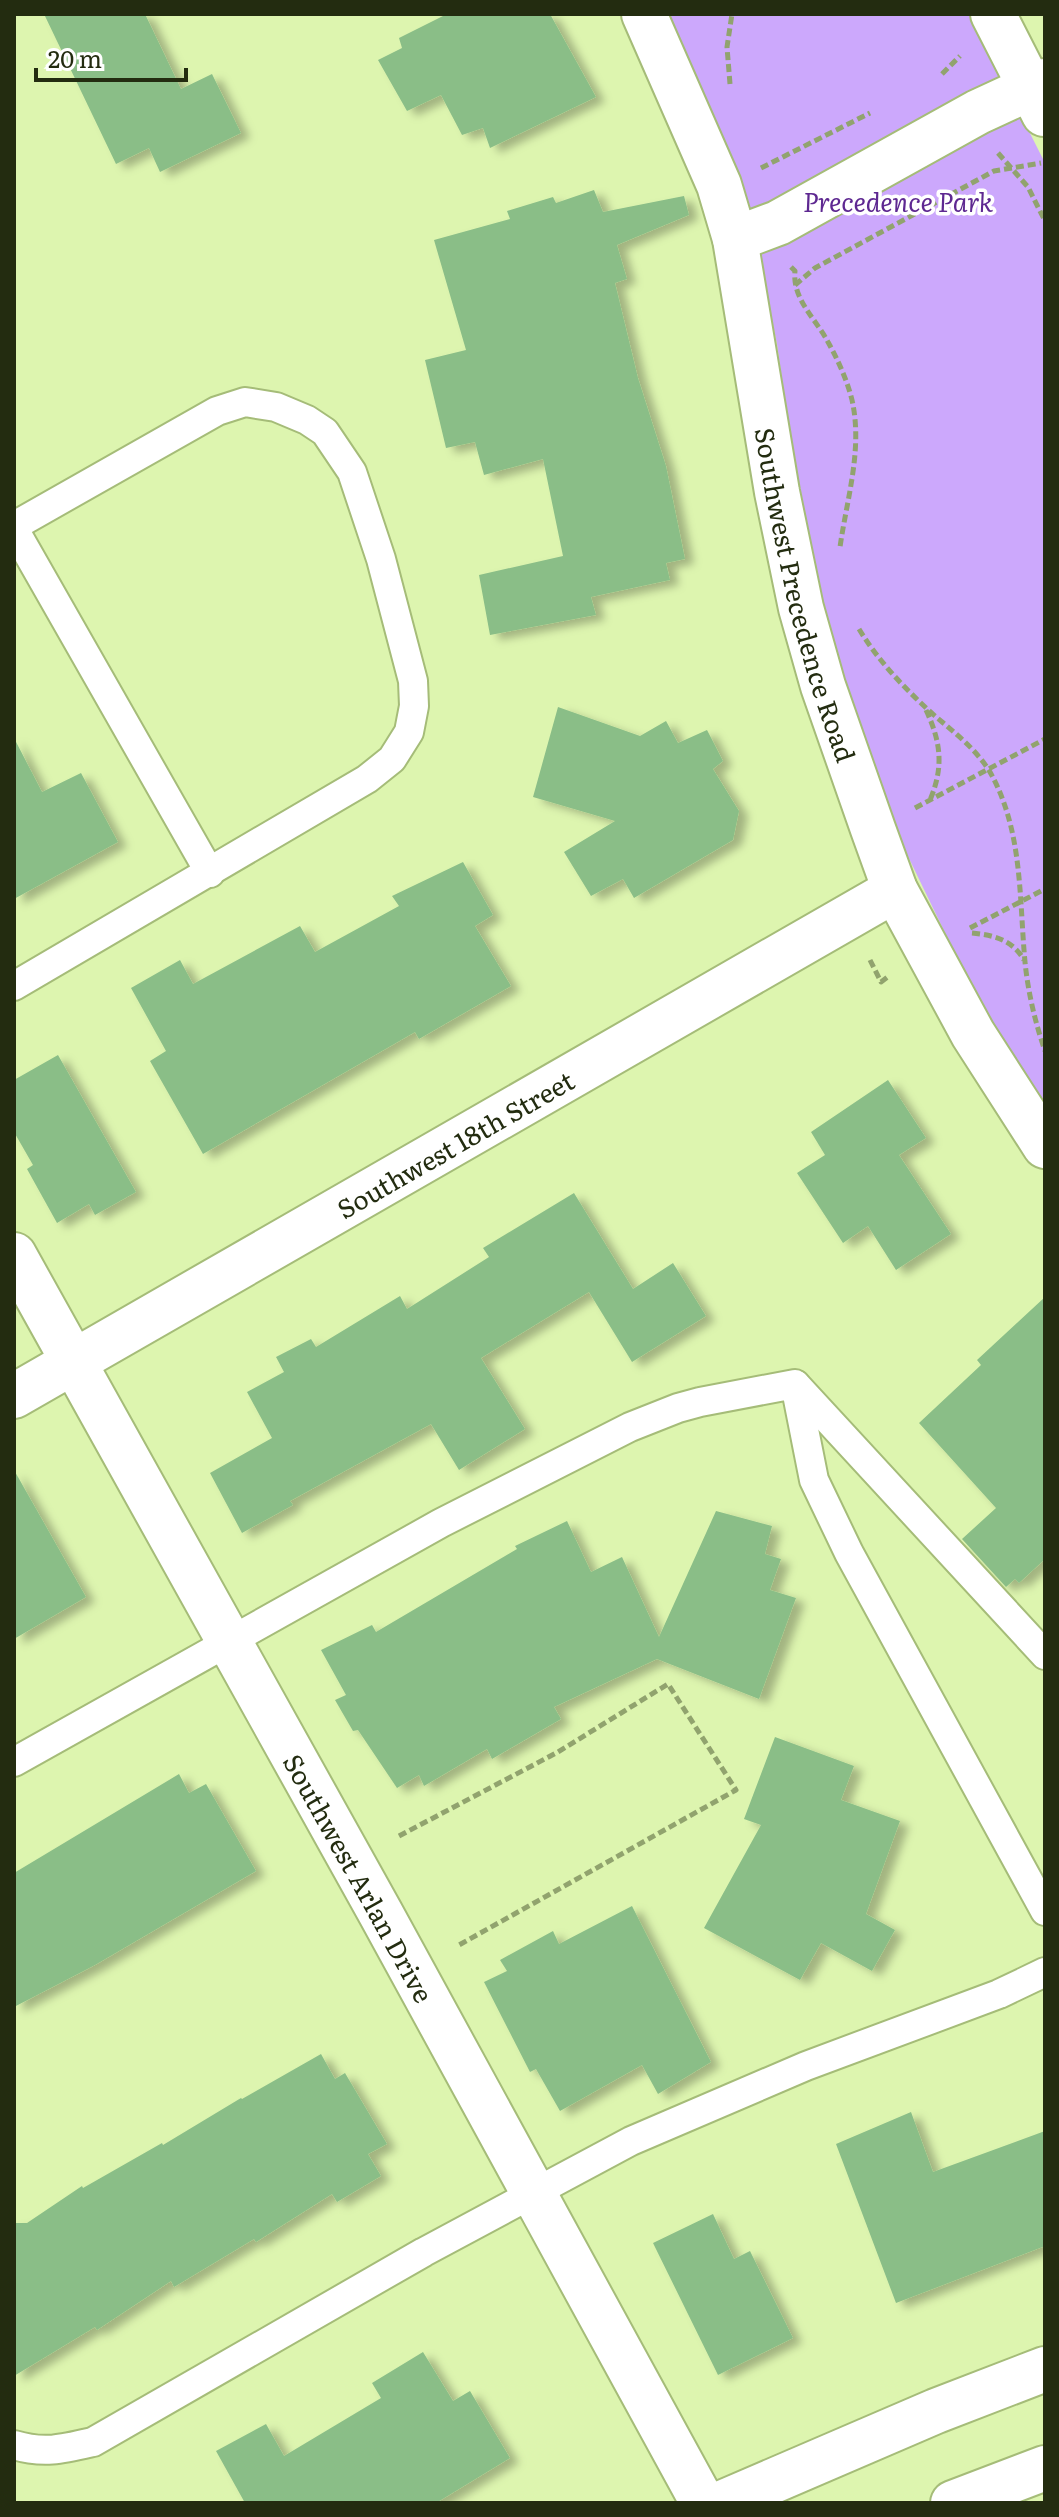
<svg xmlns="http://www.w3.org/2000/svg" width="1059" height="2517" font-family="Literata,serif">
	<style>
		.green { fill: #cca8fc }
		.building { fill: #8abe87; filter: url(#shadow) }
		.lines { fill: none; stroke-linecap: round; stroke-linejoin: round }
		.service-casing { stroke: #a5bc78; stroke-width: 32 }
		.minor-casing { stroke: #a5bc78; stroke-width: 48 }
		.tertiary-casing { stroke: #a5bc78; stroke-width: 48 }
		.path { stroke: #91a36e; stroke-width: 5; stroke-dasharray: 8 4; stroke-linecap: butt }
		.service { stroke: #fff; stroke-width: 28 }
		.minor { stroke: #fff; stroke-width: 44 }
		.tertiary { stroke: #fff; stroke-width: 44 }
		.labels { text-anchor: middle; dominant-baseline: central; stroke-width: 7; stroke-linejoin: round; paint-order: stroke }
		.park-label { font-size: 26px; font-style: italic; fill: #5e2891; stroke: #fff }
		.street-label { font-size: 26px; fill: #232c10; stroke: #fff }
	</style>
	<defs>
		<filter id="shadow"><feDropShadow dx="9" dy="5" stdDeviation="4" flood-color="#0004"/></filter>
	</defs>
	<rect width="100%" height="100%" fill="#ddf5af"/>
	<polygon class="green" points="669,14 970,14 1045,163 1045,1109 985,1012 962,968 902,844 864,741 826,618 791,442 777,344 749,208"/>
	<g class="building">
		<polygon points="44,14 145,14 181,89 212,74 241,133 160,172 149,148 116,164"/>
		<polygon points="447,14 550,14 596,97 490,148 483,128 462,135 441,95 407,111 378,60 402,48 399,38"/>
		<polygon points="594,190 603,212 684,196 689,215 617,245 627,279 615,283 638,378 666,466 685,559 666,563 670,580 591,597 596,615 490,635 479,575 563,556 543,459 484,475 475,442 446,448 425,360 466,350 434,240 510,219 507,211 553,197 556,203"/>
		<polygon points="558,707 640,736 666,721 678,743 707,730 723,761 713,769 739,811 733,840 634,898 623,879 591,896 564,852 615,821 533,797"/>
		<polygon points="14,738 42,792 81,773 118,842 14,899"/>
		<polygon points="463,862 493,915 475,926 511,986 419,1039 415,1032 203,1154 150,1061 166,1051 131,988 180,960 193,984 300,926 315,952 399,906 392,896"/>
		<polygon points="58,1055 136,1192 95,1215 89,1204 57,1223 27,1169 33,1165 14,1132 14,1080"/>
		<polygon points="888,1080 926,1138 899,1155 951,1234 896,1270 868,1226 843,1243 797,1173 825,1155 811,1132"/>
		<polygon points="574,1193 633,1289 673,1263 706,1316 632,1362 589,1292 481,1358 525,1429 459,1470 431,1424 290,1501 293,1505 242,1533 210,1473 272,1438 247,1392 284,1372 276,1357 311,1339 316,1347 400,1296 407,1309 489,1257 483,1248"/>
		<polygon points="1045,1297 1045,1559 1019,1583 1015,1579 1006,1587 962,1539 996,1508 919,1423 981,1365 977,1360"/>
		<polygon points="14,1470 86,1597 14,1639"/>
		<polygon points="716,1511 772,1526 765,1554 781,1559 770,1590 796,1598 759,1699 657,1659 554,1707 561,1719 492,1759 487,1749 424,1786 419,1775 397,1788 358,1730 353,1731 335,1700 346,1695 321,1650 372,1625 376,1632 517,1549 515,1546 567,1521 591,1572 622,1557 659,1637"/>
		<polygon points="775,1737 854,1766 841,1800 900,1821 866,1914 895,1930 872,1971 821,1943 800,1980 704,1928 761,1825 744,1819"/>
		<polygon points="179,1774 189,1793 206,1784 256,1871 95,1965 14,2007 14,1873"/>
		<polygon points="632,1906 711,2062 658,2094 642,2065 560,2111 536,2069 530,2072 484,1982 507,1971 500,1960 553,1931 559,1944"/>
		<polygon points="321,2054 335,2079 345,2073 387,2144 368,2154 381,2176 337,2202 332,2194 256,2242 254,2239 174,2287 171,2281 97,2330 95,2327 14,2376 14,2223 27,2223 82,2186 83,2188 162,2143 163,2145 241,2098 242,2099"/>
		<polygon points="911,2112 933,2172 1045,2131 1045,2246 896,2303 836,2144"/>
		<polygon points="713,2214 734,2259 750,2251 793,2338 718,2375 653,2243"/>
		<polygon points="423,2352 453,2401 470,2391 510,2458 436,2503 245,2503 216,2451 266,2424 284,2456 381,2398 372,2383"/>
	</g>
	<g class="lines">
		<g class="service-casing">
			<g id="service">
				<polyline points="14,526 217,411 245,402 276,407 307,420 325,432 352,472 381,559 413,681 414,706 409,732 392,759 367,779 14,986"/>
				<polyline points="14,529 210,873"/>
				<polyline points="796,1385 1045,1655"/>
				<polyline points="14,1762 441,1523 630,1427 678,1408 700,1402 795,1384 814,1480 849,1553 1045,1911"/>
				<path d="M14 2445C44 2454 63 2449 93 2442L424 2252 631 2141 806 2066 999 1994 1045 1972"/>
			</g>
		</g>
		<g class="minor-casing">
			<g id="minor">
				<path id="s1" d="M644 14 719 185 735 239 777 492 801 608 823 686 873 829 895 890 973 1034 1045 1146"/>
				<polyline points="993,14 1044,114"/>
				<polyline points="735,239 778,223 978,112 1045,81"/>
				<path id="s2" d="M14 1255 381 1914 703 2503"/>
				<path id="s3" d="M14 1396 895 890"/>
			</g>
		</g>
		<g class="tertiary-casing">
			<g id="tertiary">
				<polyline points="722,2503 936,2411 1045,2369"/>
				<polyline points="953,2503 1045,2468"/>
			</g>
		</g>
		<g class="path">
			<polyline points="942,74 960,56"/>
			<polyline points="730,84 727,47 732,14"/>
			<polyline points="998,153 1028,187 1045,221"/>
			<polyline points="761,168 870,113"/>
			<path d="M791 267 795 271C792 299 816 319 828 342 838 360 847 380 852 400 863 449 847 498 840 547"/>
			<polyline points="795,285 815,268 994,171 1041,163"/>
			<path d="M859 629C879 662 906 690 935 716 955 733 976 749 990 772 1023 831 1019 897 1025 962 1028 992 1035 1022 1045 1051"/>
			<path d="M926 710C941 742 944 767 930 800"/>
			<polyline points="915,808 1045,739"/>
			<polyline points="970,928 1045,889"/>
			<path d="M972 933C993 935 1013 940 1024 960"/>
			<polyline points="870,960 881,982 889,976"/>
			<polyline points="399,1836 558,1752 668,1684 736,1790 459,1945"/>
		</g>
		<use href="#service" class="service"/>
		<use href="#minor" class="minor"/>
		<use href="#tertiary" class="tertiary"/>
	</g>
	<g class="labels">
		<g class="park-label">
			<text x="898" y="200">Precedence Park</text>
		</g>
		<g class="street-label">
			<text stroke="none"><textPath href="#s1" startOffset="606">Southwest Precedence Road</textPath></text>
			<text stroke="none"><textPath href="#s3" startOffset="508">Southwest 18th Street</textPath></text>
			<text stroke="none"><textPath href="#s2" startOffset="712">Southwest Arlan Drive</textPath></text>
		</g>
	</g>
	<rect width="1059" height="2517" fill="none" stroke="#232c10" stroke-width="32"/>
	<path d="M36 68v12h150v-12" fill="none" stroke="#232c10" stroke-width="4"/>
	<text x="48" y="68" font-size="24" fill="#232c10" stroke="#ffffff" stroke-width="6" paint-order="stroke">20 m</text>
</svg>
